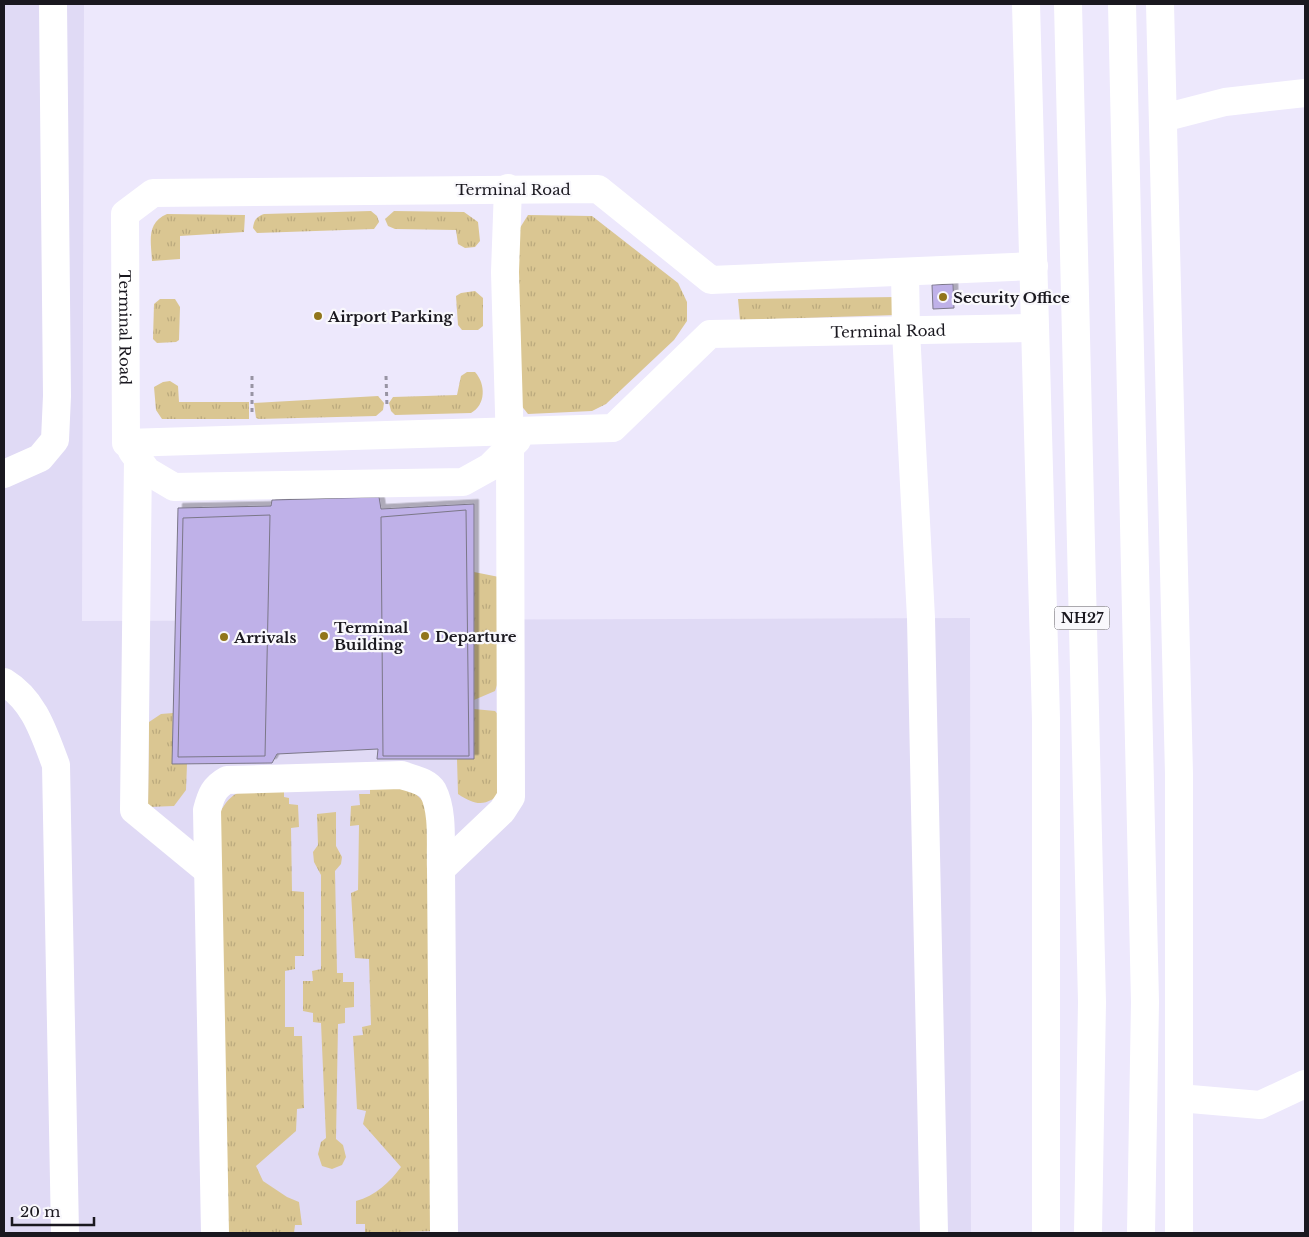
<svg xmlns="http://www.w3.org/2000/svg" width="1309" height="1237" font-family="'Libre Baskerville',serif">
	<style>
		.built { fill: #e0daf5 }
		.grass { fill: url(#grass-tufts) }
		.building { fill: #bfb1e8; stroke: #7b7788; filter: url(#shadow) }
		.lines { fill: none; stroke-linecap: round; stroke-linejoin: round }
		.path { stroke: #9894a3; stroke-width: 3; stroke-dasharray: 4 4; stroke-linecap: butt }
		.minor { stroke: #fff; stroke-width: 28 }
		.highway { stroke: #fff; stroke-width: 28 }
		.poi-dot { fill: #91751b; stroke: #f9f8fc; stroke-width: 2 }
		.labels { text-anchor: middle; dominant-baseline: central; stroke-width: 4.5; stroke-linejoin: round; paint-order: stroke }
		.shield { fill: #f9f8fc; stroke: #5d5b61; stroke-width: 1 }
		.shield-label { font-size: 14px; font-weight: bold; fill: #1a181f }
		.street-label { font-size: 15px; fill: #1a181f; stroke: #f9f8fc }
		.poi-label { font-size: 15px; font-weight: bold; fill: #1a181f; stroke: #f9f8fc; text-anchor: start }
	</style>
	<defs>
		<pattern id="grass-tufts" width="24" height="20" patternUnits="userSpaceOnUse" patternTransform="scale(1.25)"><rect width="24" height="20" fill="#dac692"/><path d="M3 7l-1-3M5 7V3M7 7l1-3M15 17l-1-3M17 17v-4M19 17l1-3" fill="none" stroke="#baa97d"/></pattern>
		<filter id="shadow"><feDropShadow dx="4.5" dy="-4.5" stdDeviation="0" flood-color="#0004"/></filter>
	</defs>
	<rect width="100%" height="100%" fill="#ede8fc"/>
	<polygon class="built" points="4,4 84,4 82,621 970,618 971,1233 4,1233"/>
	<g class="grass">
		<path d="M371 211 377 216 379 222 374 229 257 233 253 228C254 220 256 217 264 214Z"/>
		<polygon points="394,211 464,212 478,222 480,241 475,247 465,248 458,244 456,230 395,229 388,226 385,219"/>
		<path d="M167 214 245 215 244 232 180 236V259L152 261C151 241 146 223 167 214Z"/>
		<polygon points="528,215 592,216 678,283 687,302 687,321 674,340 606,404 592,411 528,414 520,404 518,231"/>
		<polygon points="475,291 483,298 483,326 478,330 462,330 458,325 456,296 461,293"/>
		<polygon points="897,297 897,315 740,320 738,299"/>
		<polygon points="160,299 175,299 180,307 179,340 176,342 157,343 153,339 154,304"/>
		<path d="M467 372H475C486 384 486 405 471 413L395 415 391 411 389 403 393 397 457 395 461 376Z"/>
		<polygon points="170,381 178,386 179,402 249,402 249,419 162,419 156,410 154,387 163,382"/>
		<polygon points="378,396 384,403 383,410 376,416 259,419 256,418 254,403"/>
		<polygon points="474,572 499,577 505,661 495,691 474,700"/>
		<path d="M474 709 495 711 504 721 505 790C487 805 479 808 458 794L457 759H474Z"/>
		<polygon points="173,713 172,764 187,764 186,790 174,806 148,807 149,722 161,714"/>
		<path d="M370 787C397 788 412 783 428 808L436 1231 365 1233V1224H356V1201C375 1196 390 1182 401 1167L363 1124 366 1111 357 1109 353 1036 363 1035 362 1027 371 1025 369 959 355 958 351 893 358 890 359 825 350 826 351 806 360 805 359 794H370Z"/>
		<path d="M284 790V797L289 798V804L298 805 299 827 291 828 292 891 304 892V956H295V969L285 971V1027H294V1036H302L304 1108 297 1109 296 1131 256 1166 263 1181 287 1197 299 1202 302 1225H295L294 1233H227L218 816C235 782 251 790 284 790Z"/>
		<polygon points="336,812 336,846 342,857 341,864 335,871 337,973 343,973 343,982 354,982 354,1007 345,1008 345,1023 338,1024 336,1139 343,1145 346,1157 342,1165 332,1169 322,1166 318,1154 321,1142 326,1138 321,1023 313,1022 313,1013 303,1011 303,981 313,981 312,971 321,969 321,875 314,862 313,852 318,845 317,814"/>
	</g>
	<g class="building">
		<polygon points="953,284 954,308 933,309 932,285"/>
		<polygon points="379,497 381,509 474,504 474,759 377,759 378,749 277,754 272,763 172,764 178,508 271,506 272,500"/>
		<polygon points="466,510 469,756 383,756 381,517"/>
		<polygon points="270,515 265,756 178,757 183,518"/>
	</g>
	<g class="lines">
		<g class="path">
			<polyline points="386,376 387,407"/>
			<polyline points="252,412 252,375"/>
		</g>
		<g class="minor">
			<polyline points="1026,4 1046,719 1046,1233"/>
			<polyline points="1160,4 1179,774 1179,1233"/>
			<polyline points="1163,118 1225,102 1305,93"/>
			<path id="s1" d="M1034 266 711 280 598 189 153 193 125 214 126 443 613 428 710 334 1035 328"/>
			<polyline points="905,272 906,331 921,618 934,1233"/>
			<polyline points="132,451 147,471 174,487 463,482 490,467 517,440"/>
			<polyline points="138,458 134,810 208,871"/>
			<polyline points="4,474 40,458 55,440 57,396 53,4"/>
			<path d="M4 682C35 701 44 734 56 765L65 1233"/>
			<polyline points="441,869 502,811 511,797 510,447 505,272 508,188"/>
			<polyline points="1179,1098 1260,1105 1305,1084"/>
			<path d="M215 1233 207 810C211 795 214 787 227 780L402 775C412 779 427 781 433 791 444 812 440 846 441 869L444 1233"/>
		</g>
		<g class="highway">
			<polyline points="1068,4 1092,1002 1088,1233"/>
			<polyline points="1122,4 1145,1002 1141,1233"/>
		</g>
	</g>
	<g class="poi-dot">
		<circle cx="943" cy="297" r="5"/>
		<circle cx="318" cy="316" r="5"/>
		<circle cx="324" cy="636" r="5"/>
		<circle cx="425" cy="636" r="5"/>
		<circle cx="224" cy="637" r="5"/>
	</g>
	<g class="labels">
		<rect class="shield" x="1054.5" y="606.5" width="55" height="23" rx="4"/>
		<g class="shield-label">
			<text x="1082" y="618">NH27</text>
		</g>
		<g class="street-label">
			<text x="513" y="189">Terminal Road</text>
			<text stroke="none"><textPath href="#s1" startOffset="1062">Terminal Road</textPath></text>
			<text stroke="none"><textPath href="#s1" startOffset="1978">Terminal Road</textPath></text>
		</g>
		<g class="poi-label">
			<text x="953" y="297">Security Office</text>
			<text x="328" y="316">Airport Parking</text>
			<text x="334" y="627">Terminal<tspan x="334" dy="17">Building</tspan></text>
			<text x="435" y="636">Departure</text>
			<text x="234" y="637">Arrivals</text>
		</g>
	</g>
	<rect width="1309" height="1237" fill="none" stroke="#1a181f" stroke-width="10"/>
	<path d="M12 1217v8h82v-8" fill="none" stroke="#1a181f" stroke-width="2.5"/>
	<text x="20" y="1217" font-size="15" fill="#1a181f" stroke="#f9f8fc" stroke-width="4" paint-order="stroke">20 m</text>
</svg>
